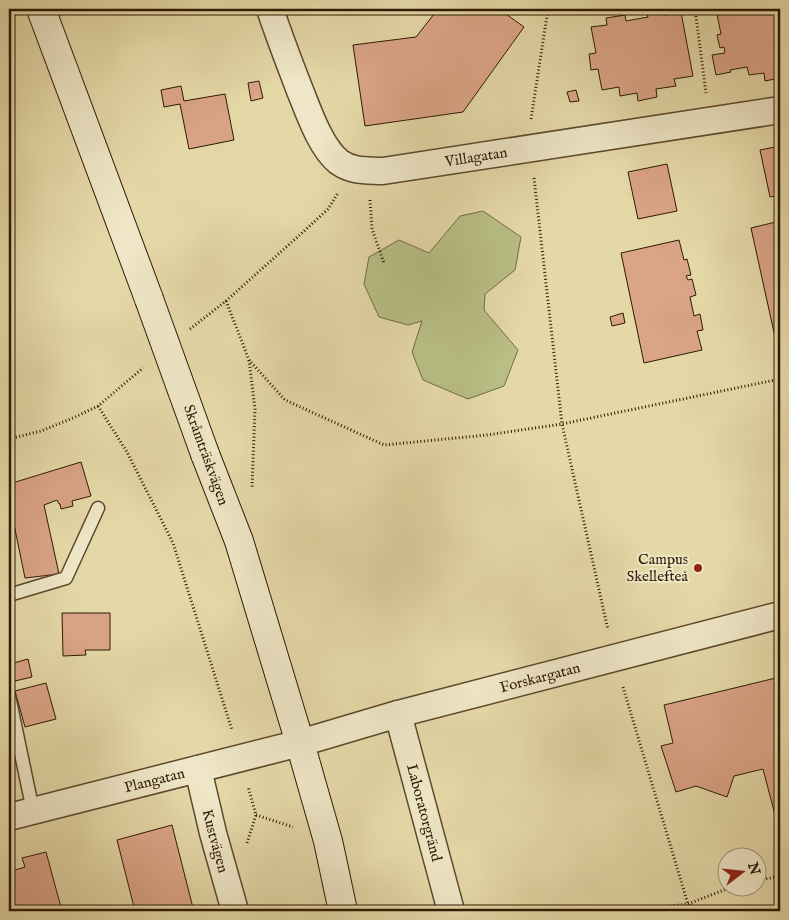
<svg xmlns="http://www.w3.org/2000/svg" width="789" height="920" font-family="'IM FELL English',serif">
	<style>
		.green { fill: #b8be84; stroke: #736c44 }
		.building { fill: #daa487; stroke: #2e1903 }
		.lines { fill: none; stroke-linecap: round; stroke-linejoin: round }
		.service-casing { stroke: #5c492c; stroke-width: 15 }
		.minor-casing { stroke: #5c492c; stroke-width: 29 }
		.secondary-casing { stroke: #2e1903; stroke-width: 30 }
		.path { stroke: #2e1903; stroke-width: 3; stroke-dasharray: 1 2.5; stroke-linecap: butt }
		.service { stroke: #eee6c6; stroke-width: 12 }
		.minor { stroke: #eee6c6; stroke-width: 26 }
		.secondary { stroke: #eee6c6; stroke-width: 28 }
		.secondary-bridge-casing { stroke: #2e1903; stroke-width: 30; stroke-linecap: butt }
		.secondary-bridge { stroke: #eee6c6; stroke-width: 28 }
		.poi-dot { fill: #8f2418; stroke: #eee6c6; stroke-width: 2 }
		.labels { text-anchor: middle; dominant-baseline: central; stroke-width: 4; stroke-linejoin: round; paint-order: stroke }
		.street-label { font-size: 15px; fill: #2e1903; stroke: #eee6c6 }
		.poi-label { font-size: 15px; fill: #2e1903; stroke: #eee6c6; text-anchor: end }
	</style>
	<rect width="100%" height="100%" fill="#e5d8a7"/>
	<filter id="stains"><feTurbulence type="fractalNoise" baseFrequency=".004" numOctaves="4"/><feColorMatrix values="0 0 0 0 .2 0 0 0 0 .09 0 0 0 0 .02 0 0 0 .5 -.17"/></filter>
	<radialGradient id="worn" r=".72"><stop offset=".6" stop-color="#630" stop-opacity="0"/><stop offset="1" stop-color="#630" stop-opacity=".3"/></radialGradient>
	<polygon class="green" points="483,211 521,237 515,270 485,294 484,310 518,350 504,386 468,399 423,380 412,352 422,321 408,325 379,317 364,284 369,257 399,240 429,253 460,216"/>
	<g class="building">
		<polygon points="438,9 474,9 478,12 481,9 499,9 524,27 463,112 365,126 353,45 416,37"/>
		<polygon points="658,9 663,9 664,15 681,12 693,76 674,79 676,86 656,89 657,97 638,101 637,93 620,96 619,87 602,90 598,69 591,70 589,54 596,53 591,27 607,25 606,18 625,15 626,21 648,17 646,11"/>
		<polygon points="716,9 780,9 780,78 765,81 764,73 749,75 747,67 730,70 731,72 716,75 712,55 725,53 724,47 720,48 717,35 721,34"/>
		<polygon points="259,81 263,98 251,101 248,83"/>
		<polygon points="181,86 184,101 225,94 234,140 189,149 180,104 164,107 161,90"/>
		<polygon points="576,90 579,101 570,102 567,92"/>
		<polygon points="780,146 780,195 770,197 760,150"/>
		<polygon points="667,164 677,211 638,219 628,172"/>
		<polygon points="780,221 780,336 775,337 751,228"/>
		<polygon points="679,240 684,260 687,259 691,275 686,276 688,280 692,279 696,295 690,297 694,316 700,314 703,330 697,331 702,350 644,363 621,253"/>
		<polygon points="623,313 625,323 612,326 610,317"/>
		<polygon points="81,462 91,496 72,501 73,506 61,509 60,504 59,504 57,500 44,505 59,574 25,578 9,500 9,484"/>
		<polygon points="62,613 110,613 110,650 85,650 86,655 63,656"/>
		<polygon points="28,659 32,677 15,681 10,664"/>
		<polygon points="780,677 780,834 763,769 734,776 727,797 696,786 676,792 661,746 673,743 664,705"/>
		<polygon points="46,683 56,719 25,727 15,691"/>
		<polygon points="172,825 193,908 180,911 135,911 117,840"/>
		<polygon points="46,852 62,911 9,911 9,872 25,867 22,858"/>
	</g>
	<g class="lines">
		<g class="service-casing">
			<g id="service">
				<polyline points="9,595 66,578 98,508"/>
				<polyline points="9,696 33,811"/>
			</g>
		</g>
		<g class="minor-casing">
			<g id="minor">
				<path id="s1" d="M270 9C279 36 289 62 299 88 308 110 320 147 339 162 353 172 367 170 383 171L780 110"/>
				<path id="s2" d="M398 714 451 911"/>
				<path id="s3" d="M198 769 213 833 235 911"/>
				<path id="s4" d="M9 817 300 743 398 714 780 615"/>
			</g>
		</g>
		<g class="secondary-casing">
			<g id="secondary">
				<polyline points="41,9 149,299"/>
				<polyline points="205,454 239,541 300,743 328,841 343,911"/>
			</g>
		</g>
		<g class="path">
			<polyline points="695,9 706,93"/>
			<polyline points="531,119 548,9"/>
			<polyline points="534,178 562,424 608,630"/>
			<polyline points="370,200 372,229 384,263"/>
			<polyline points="226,301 249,360 285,400 384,445 487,435 562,424 780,379"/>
			<polyline points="190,329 226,301 302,233 328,209 338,193"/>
			<polyline points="249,360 255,409 252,488"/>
			<polyline points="98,406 127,452 173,543 232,730"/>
			<polyline points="9,439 41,431 73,418 98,406 143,368"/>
			<polyline points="623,687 690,911"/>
			<polyline points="256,815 293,827"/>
			<polyline points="247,843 256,815 248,786"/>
			<polyline points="756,881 780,876"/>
			<polyline points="629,911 688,904"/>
			<polyline points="700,911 688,904 729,888"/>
		</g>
		<use href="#service" class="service"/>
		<use href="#minor" class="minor"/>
		<use href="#secondary" class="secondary"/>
		<g class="secondary-bridge-casing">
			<polyline id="secondary-bridge" points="149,299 205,454"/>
		</g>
		<use href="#secondary-bridge" class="secondary-bridge"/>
	</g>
	<circle class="poi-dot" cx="698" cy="568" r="5"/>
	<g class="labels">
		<g class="street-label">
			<text stroke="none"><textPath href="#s1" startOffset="309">Villagatan</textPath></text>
			<text transform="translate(206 455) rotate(70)">Skråmträskvägen</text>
			<text stroke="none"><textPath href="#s4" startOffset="549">Forskargatan</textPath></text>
			<text stroke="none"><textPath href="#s4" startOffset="150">Plangatan</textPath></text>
			<text stroke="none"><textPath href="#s2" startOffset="102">Laboratorgränd</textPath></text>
			<text stroke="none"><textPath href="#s3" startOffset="74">Kustvägen</textPath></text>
		</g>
		<g class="poi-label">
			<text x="688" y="559">Campus<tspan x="688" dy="17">Skellefteå</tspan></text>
		</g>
	</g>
	<rect width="789" height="920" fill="none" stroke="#e5d8a7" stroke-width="30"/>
	<rect x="10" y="10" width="769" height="900" fill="none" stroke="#2e1903" stroke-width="2.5"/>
	<rect x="15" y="15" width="759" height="890" fill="none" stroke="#2e1903"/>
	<g transform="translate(742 872) rotate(74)"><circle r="24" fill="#eee6c6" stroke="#a19478"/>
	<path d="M0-4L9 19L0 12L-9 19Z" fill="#8f2418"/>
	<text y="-8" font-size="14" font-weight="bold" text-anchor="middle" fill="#2e1903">N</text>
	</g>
	<rect width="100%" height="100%" filter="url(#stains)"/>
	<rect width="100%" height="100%" fill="url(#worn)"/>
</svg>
